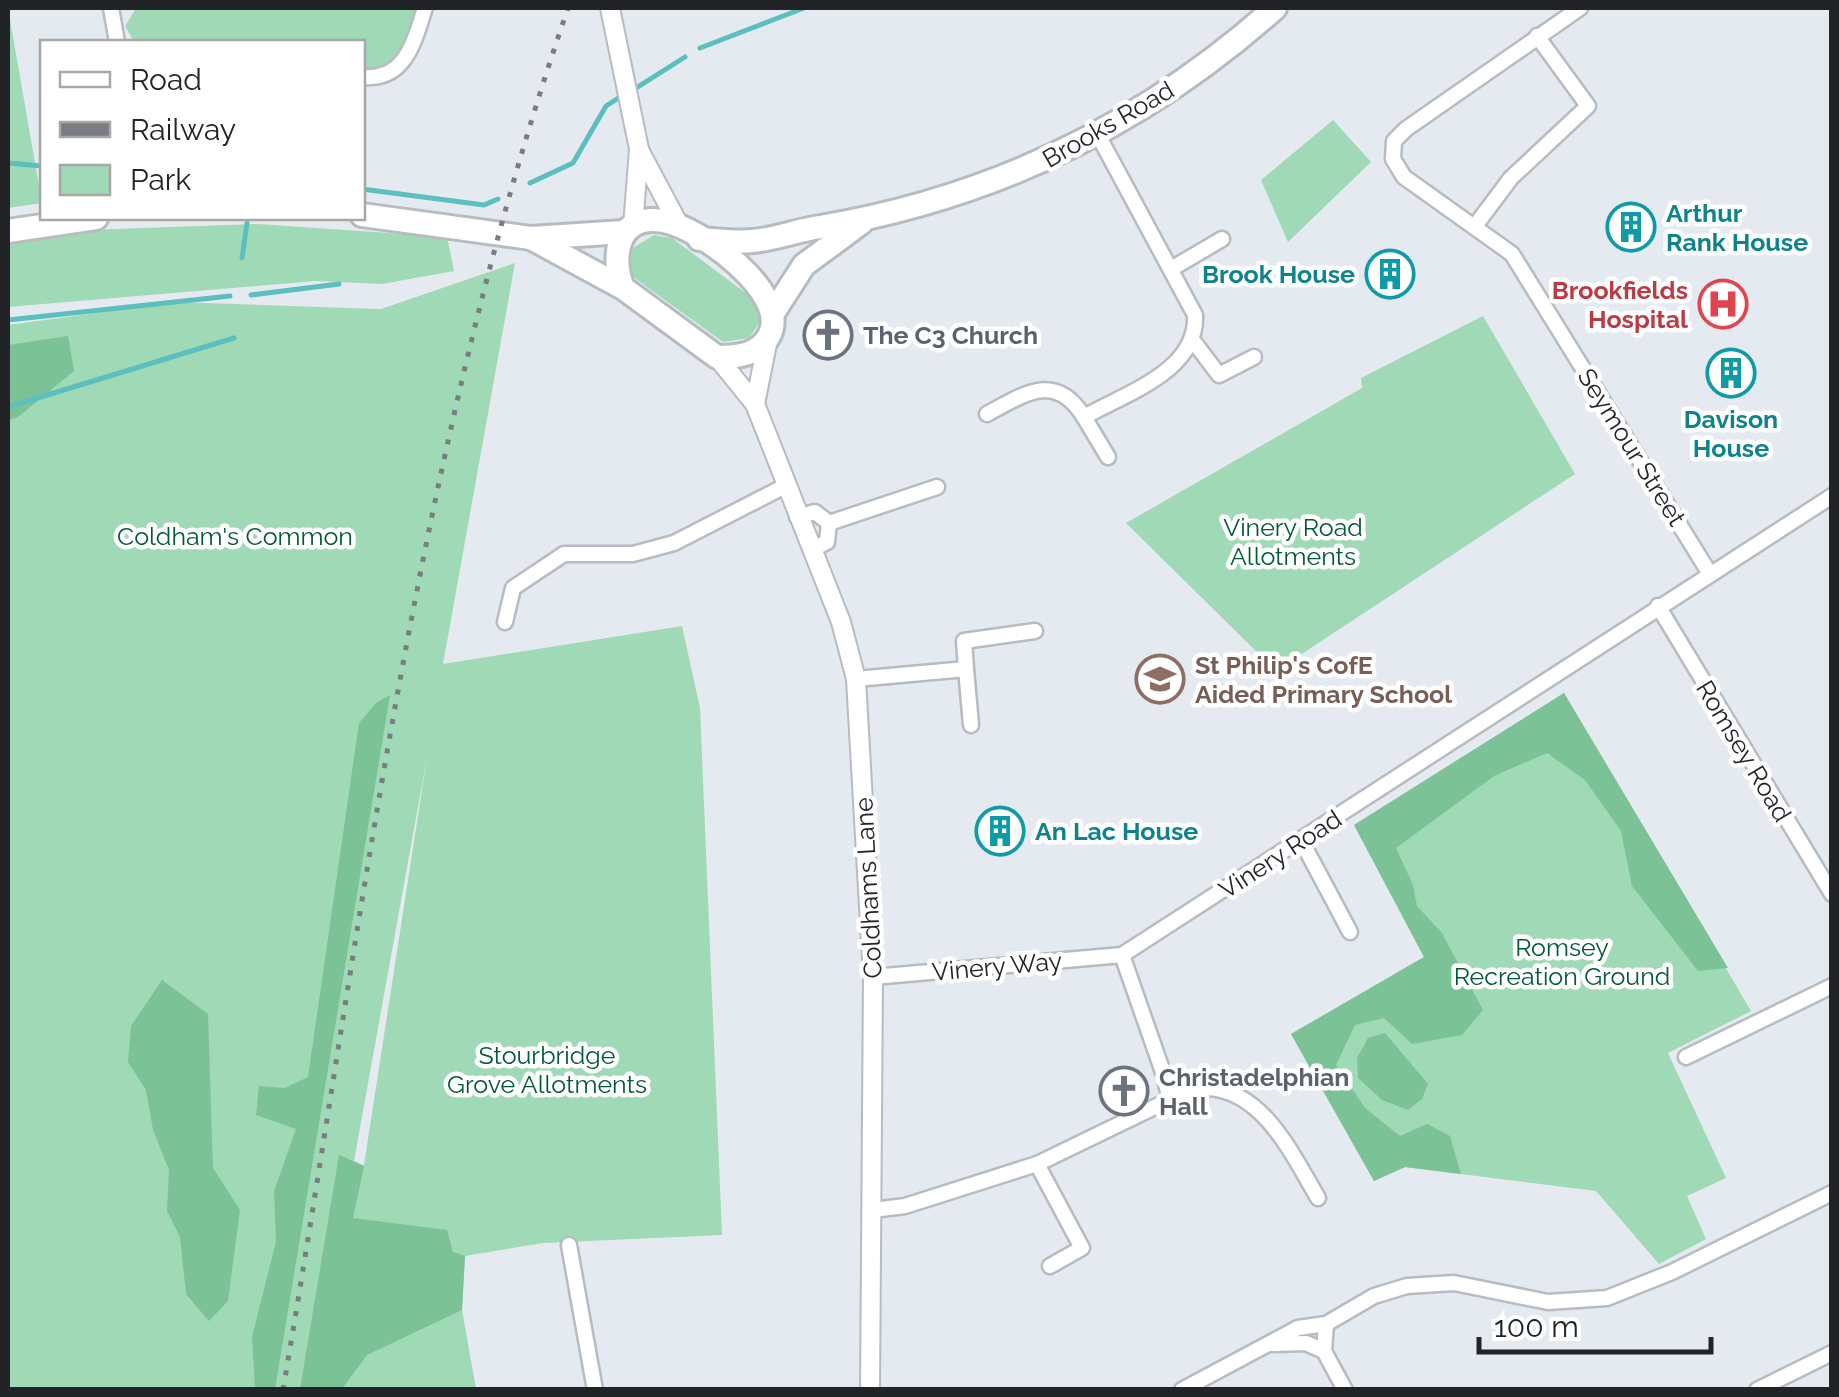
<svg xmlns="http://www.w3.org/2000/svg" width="1839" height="1397" font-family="Raleway,sans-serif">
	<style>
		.green { fill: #a0d9b5; fill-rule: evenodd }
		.forest { fill: #7cc297 }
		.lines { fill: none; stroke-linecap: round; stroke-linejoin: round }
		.stream { stroke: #5bbfbf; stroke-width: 5 }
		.minor-casing { stroke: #b7bbc2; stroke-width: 19 }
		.tertiary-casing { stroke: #b7bbc2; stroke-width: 22 }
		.primary-casing { stroke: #b7bbc2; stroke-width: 28 }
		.minor { stroke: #fff; stroke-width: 14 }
		.tertiary { stroke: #fff; stroke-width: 18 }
		.primary { stroke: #fff; stroke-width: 22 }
		.rail { stroke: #797c81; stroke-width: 5; stroke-dasharray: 5 10; stroke-linecap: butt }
		.labels { text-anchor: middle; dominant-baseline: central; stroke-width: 9; stroke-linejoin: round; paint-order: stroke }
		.street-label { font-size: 25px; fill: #222326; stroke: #fff }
		.culture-label { font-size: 25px; font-weight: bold; fill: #0d838f; stroke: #fff; text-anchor: start }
		.health-label { font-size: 25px; font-weight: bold; fill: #be3a42; stroke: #fff; text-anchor: end }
		.worship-label { font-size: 25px; font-weight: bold; fill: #5b616d; stroke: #fff; text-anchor: start }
		.park-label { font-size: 25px; fill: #005a33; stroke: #fff }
		.education-label { font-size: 25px; font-weight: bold; fill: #785e54; stroke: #fff; text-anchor: start }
	</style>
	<rect width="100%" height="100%" fill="#e5eaf1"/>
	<g class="green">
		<polygon points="8,8 42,203 8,208"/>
		<path d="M136 8H420C409 38 402 75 363 72L362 42H134L125 26Z"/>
		<polygon points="1333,120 1371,162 1288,242 1261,180"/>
		<polygon points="258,224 447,237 454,271 382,284 315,281 8,307 8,245 87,230"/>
		<polygon points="654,235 672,238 755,300 760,322 749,338 723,342 633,277 629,268 633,248"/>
		<path d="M515 263 443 664 682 626 700 708 722 1235 543 1243 465 1256 462 1310 476 1389H8V325L177 302 381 309ZM427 757 364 1165H363L354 1161Z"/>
		<polygon points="1483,316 1575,474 1276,671 1126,523 1362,388 1361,378"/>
		<polygon points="1564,693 1751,1011 1668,1053 1726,1178 1687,1196 1706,1239 1659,1264 1596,1191 1405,1167 1374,1181 1291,1034 1424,957 1354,825"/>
	</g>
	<g class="forest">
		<polygon points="68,336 74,371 18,417 8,420 8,345"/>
		<polygon points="1564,693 1728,968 1698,971 1632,886 1621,831 1585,780 1547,753 1494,776 1396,848 1413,885 1417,906 1442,933 1483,1010 1462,1035 1412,1044 1384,1018 1355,1025 1336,1065 1365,1108 1400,1136 1427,1124 1450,1136 1461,1174 1405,1167 1374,1181 1291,1034 1424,957 1354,825"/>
		<polygon points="390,695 275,1389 255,1389 252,1337 276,1242 274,1191 296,1129 256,1115 259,1086 285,1088 308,1077 359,723 376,703"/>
		<polygon points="162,980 208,1014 213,1168 240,1210 228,1301 209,1321 186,1294 180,1237 167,1211 169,1170 153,1130 146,1090 128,1062 131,1026"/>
		<polygon points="1385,1033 1428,1084 1422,1099 1408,1110 1382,1100 1358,1078 1357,1058 1368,1038"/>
		<polygon points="339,1155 364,1166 353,1218 447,1230 453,1252 465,1256 462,1310 367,1355 342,1389 300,1389"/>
	</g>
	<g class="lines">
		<g class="stream">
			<polyline points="700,48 804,8"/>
			<polyline points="633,90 685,57"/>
			<polyline points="8,163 42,166"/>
			<polyline points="530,183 573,163 606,106 623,95"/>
			<polyline points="362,189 484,205 498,199"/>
			<polyline points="242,258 247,223"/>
			<polyline points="251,295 339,284"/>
			<polyline points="8,320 230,296"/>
			<polyline points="8,407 234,338"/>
		</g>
		<g class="minor-casing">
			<g id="minor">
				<polyline points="111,8 117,42"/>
				<polyline points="1580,8 1406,129 1394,141 1393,159 1404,177 1512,254 1710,574"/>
				<path d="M362 77C406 81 414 41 425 8"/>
				<polyline points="1475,226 1511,178 1588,106 1537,36"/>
				<polyline points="1171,269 1222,239"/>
				<polyline points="1194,342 1219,375 1254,357"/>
				<path d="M987 414C1024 394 1056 371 1084 417 1126 393 1198 371 1195 315L1098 135"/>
				<polyline points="1084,417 1108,457"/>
				<polyline points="797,517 815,512 829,523"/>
				<polyline points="829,523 937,487"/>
				<polyline points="811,550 827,542 829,523"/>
				<polyline points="1658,606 1832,894"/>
				<polyline points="505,622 513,588 564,554 633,554 674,543 785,486"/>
				<polyline points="966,669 971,725"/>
				<polyline points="856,679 966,669 964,641 1035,631"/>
				<polyline points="1301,840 1350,932"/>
				<polyline points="873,977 1122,955 1832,496"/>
				<polyline points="1686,1057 1832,986"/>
				<path d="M1169 1097C1181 1093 1195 1087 1208 1088 1264 1091 1293 1156 1318 1198"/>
				<polyline points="1037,1164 1082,1248 1050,1266"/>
				<polyline points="873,1210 905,1206 1037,1164 1165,1102 1169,1097 1165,1078 1122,955"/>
				<polyline points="569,1245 595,1390"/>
				<polyline points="1326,1324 1324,1351 1345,1390"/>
				<polyline points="1272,1344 1306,1343 1324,1351"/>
				<polyline points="1182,1390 1298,1328 1326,1324 1374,1296 1407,1286 1454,1283 1548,1302 1607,1298 1672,1272 1832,1193"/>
				<polyline points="1757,1390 1832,1353"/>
			</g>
		</g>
		<g class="tertiary-casing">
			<g id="tertiary">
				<polyline points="610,8 639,149 633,227"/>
				<polyline points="639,150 680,227"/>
				<polyline points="717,357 755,404 841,622 856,679 873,977 870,1390"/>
				<polyline points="755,404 768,339"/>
			</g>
		</g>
		<g class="primary-casing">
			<g id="primary">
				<polyline points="362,215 531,238 624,232"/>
				<polyline points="8,231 96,218"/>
				<path d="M531 238 623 288 717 357C738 357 760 355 770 334 789 292 699 227 663 221 618 213 610 256 623 288"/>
				<path d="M699 239C717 240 736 243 753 241 776 239 798 230 820 227 993 198 1144 125 1275 8"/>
				<polyline points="775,310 804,265 861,223"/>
			</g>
		</g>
		<use href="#minor" class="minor"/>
		<use href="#tertiary" class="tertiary"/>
		<use href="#primary" class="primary"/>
		<path class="rail" d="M283 1390C362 927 415 453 568 8"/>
	</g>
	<defs>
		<g id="building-ring" transform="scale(2.5)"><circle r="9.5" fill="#fff" stroke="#0f9aa8" stroke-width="1.5"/><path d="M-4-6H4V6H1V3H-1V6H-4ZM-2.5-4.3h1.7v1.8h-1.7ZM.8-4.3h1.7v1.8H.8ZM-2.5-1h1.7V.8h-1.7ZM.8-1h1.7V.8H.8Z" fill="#0f9aa8"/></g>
		<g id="hospital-ring" transform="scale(2.5)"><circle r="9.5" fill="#fff" stroke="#e0444e" stroke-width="1.5"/><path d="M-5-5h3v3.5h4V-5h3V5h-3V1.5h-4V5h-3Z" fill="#e0444e"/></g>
		<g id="church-ring" transform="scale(2.5)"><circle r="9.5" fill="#fff" stroke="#6b7280" stroke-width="1.5"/><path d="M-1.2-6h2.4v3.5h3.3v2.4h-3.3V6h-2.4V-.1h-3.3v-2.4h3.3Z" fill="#6b7280"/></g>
		<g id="school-ring" transform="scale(2.5)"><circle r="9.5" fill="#fff" stroke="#8d6e63" stroke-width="1.5"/><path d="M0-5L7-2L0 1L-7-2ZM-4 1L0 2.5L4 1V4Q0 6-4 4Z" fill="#8d6e63"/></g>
	</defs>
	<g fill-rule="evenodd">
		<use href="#building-ring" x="1631" y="227"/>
		<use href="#building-ring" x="1390" y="274"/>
		<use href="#hospital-ring" x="1723" y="304"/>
		<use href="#church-ring" x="828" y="335"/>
		<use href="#building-ring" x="1731" y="373"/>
		<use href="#school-ring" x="1160" y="679"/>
		<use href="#building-ring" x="1000" y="831"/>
		<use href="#church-ring" x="1124" y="1091"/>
	</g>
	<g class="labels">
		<g class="street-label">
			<text transform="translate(1108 124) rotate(-30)">Brooks Road</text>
			<text transform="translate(1632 447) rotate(58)">Seymour Street</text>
			<text transform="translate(1744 751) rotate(59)">Romsey Road</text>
			<text transform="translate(1280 854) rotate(-33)">Vinery Road</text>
			<text transform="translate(868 888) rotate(-93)">Coldhams Lane</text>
			<text transform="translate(997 966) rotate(-5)">Vinery Way</text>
		</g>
		<g class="culture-label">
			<text x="1666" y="213">Arthur<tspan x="1666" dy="29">Rank House</tspan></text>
			<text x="1355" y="274" text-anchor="end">Brook House</text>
			<text x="1731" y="419" text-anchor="middle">Davison<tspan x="1731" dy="29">House</tspan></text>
			<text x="1035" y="831">An Lac House</text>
		</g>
		<g class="health-label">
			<text x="1688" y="290">Brookfields<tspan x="1688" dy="29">Hospital</tspan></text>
		</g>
		<g class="worship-label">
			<text x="863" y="335">The C3 Church</text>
			<text x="1159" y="1077">Christadelphian<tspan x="1159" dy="29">Hall</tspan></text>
		</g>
		<g class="park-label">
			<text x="1293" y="527">Vinery Road<tspan x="1293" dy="29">Allotments</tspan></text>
			<text x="235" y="536">Coldham's Common</text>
			<text x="1562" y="947">Romsey<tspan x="1562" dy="29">Recreation Ground</tspan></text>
			<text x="547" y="1055">Stourbridge<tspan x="547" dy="29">Grove Allotments</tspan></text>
		</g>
		<g class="education-label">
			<text x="1195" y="665">St Philip's CofE<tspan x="1195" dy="29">Aided Primary School</tspan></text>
		</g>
	</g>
	<rect width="1839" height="1397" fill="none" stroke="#222326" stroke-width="20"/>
	<rect x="40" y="40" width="325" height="180" fill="#ffffff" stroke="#a7a7a8" stroke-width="2.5"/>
	<rect x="60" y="72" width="50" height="15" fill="#ffffff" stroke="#a7a7a8" stroke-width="2.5"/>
	<text x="130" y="90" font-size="30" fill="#222326">Road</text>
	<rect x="60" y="122" width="50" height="15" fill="#797c81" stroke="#a7a7a8" stroke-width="2.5"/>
	<text x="130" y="140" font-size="30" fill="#222326">Railway</text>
	<rect x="60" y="165" width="50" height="30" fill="#a0d9b5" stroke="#a7a7a8" stroke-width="2.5"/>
	<text x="130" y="190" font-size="30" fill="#222326">Park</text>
	<path d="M1479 1337v15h232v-15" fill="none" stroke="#222326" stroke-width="5"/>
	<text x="1494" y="1337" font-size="30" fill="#222326" stroke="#ffffff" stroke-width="8" paint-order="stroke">100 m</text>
</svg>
